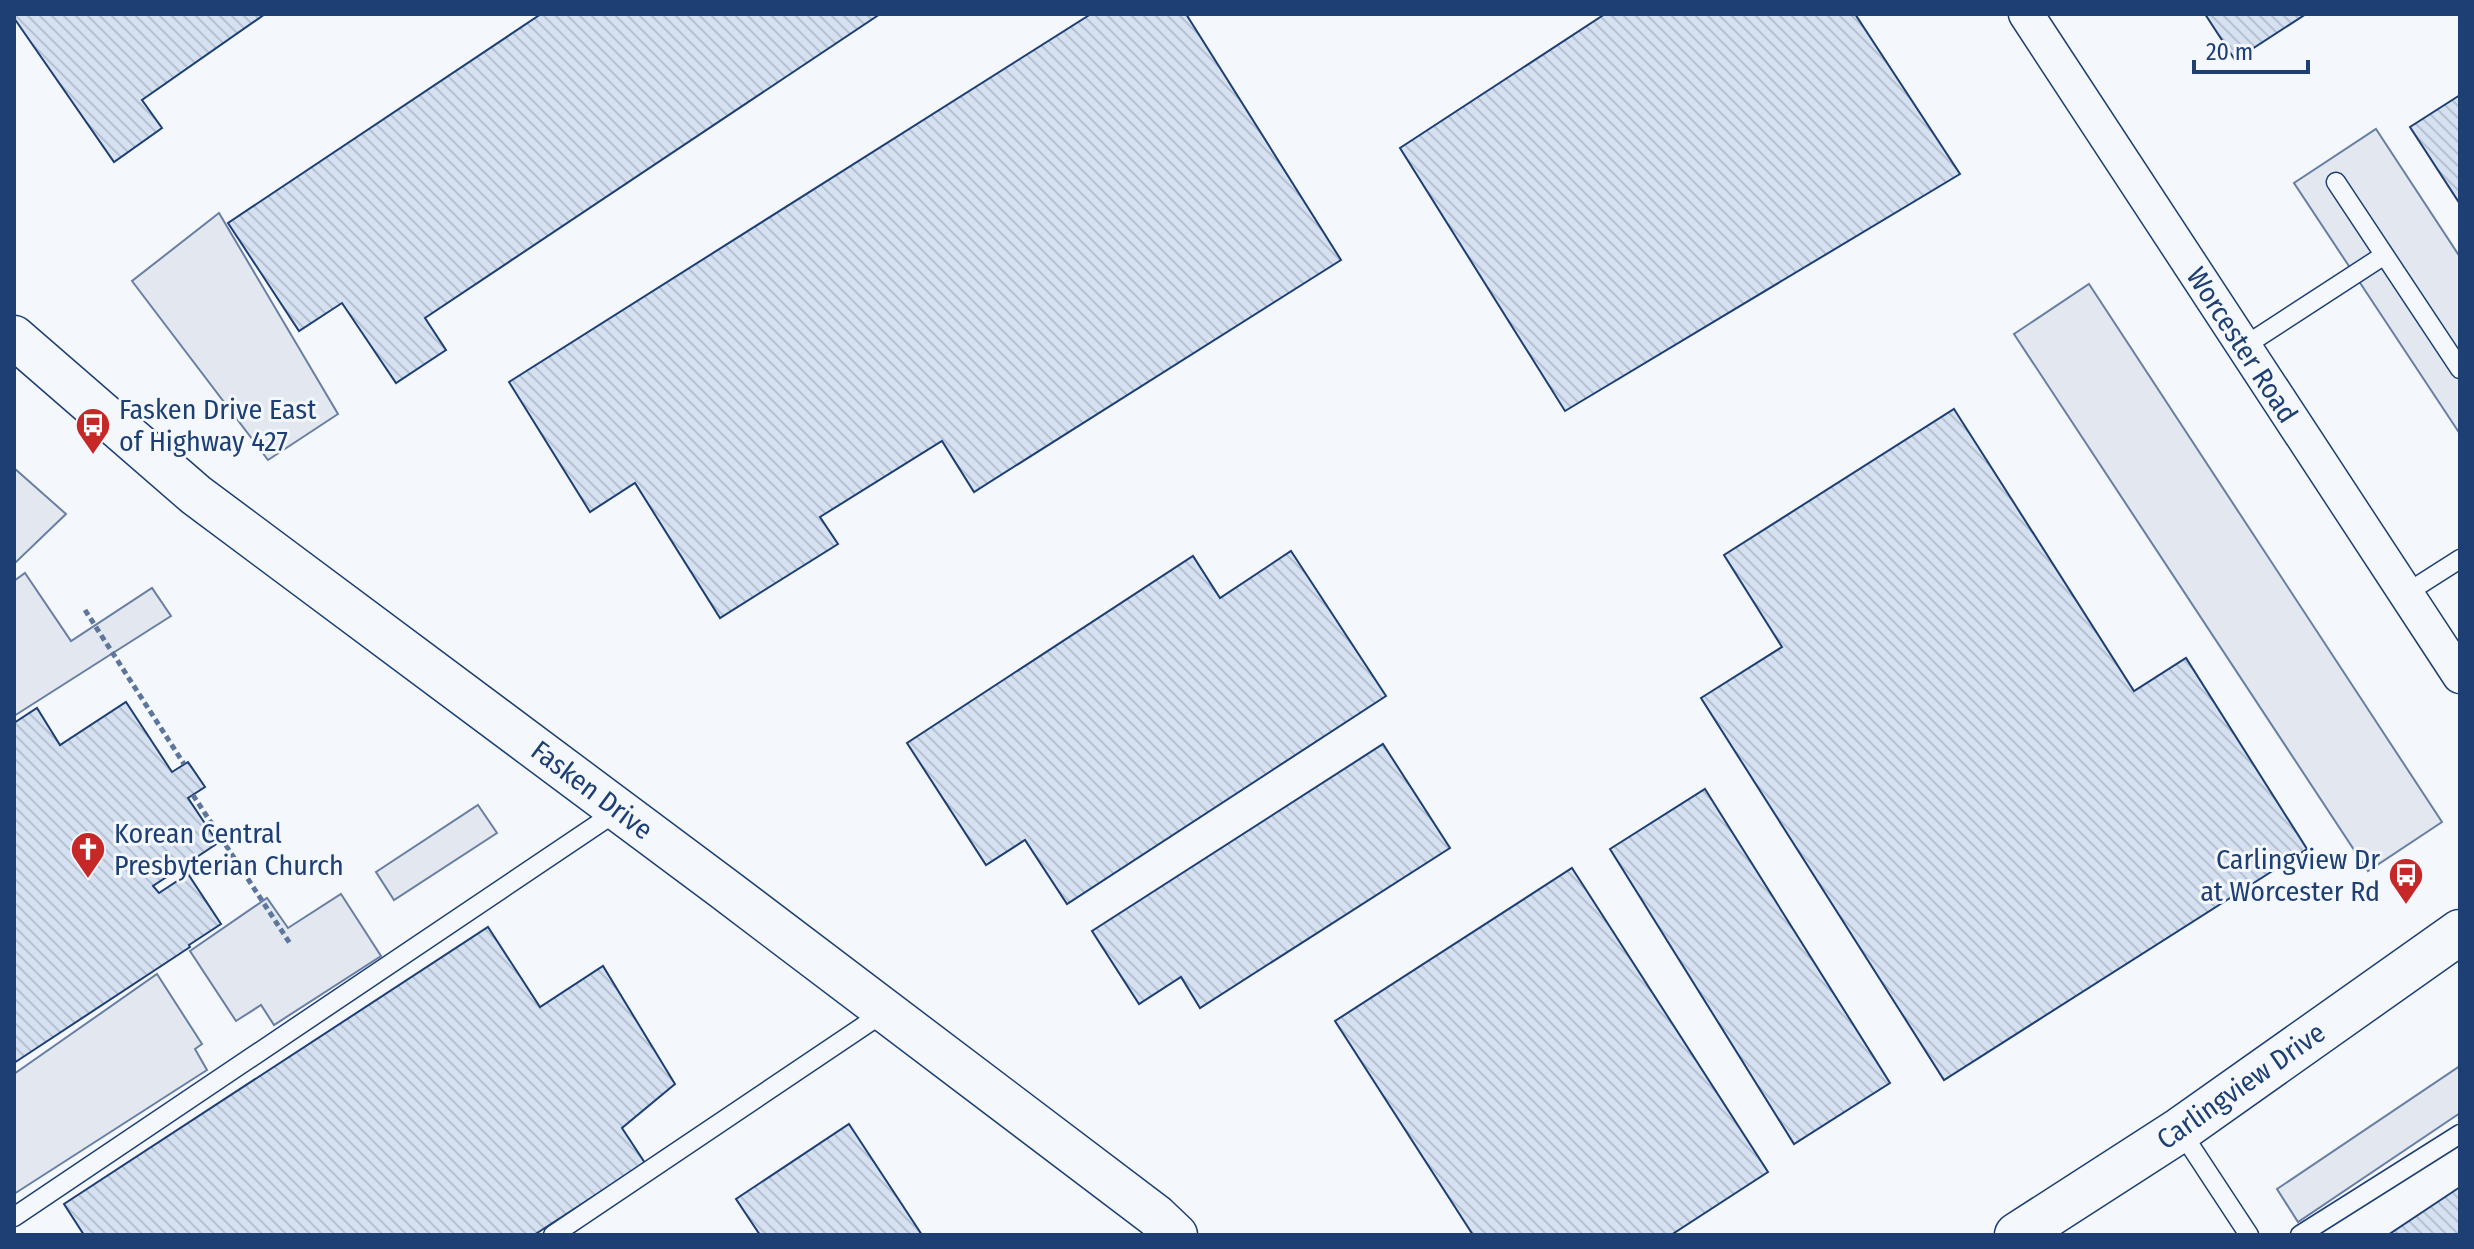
<svg xmlns="http://www.w3.org/2000/svg" width="2474" height="1249" font-family="'Fira Sans Condensed',sans-serif">
	<style>
		.parking { fill: #e3e8f0; stroke: #687fa3; stroke-width: 2 }
		.building { fill: url(#building-back-hatch); stroke: #1d3f73; stroke-width: 2 }
		.lines { fill: none; stroke-linecap: round; stroke-linejoin: round }
		.service-casing { stroke: #1d3f73; stroke-width: 21 }
		.minor-casing { stroke: #1d3f73; stroke-width: 37 }
		.tertiary-casing { stroke: #1d3f73; stroke-width: 45 }
		.secondary-casing { stroke: #1d3f73; stroke-width: 47 }
		.path { stroke: #5e769c; stroke-width: 5; stroke-dasharray: 6 4; stroke-linecap: butt }
		.service { stroke: #f4f7fb; stroke-width: 18 }
		.minor { stroke: #f4f7fb; stroke-width: 34 }
		.tertiary { stroke: #f4f7fb; stroke-width: 42 }
		.secondary { stroke: #f4f7fb; stroke-width: 44 }
		.labels { text-anchor: middle; dominant-baseline: central; stroke-width: 6; stroke-linejoin: round; paint-order: stroke }
		.street-label { font-size: 28px; fill: #1d3f73; stroke: #f4f7fb }
		.poi-label { font-size: 28px; fill: #1d3f73; stroke: #f4f7fb; text-anchor: start }
	</style>
	<defs>
		<pattern id="building-back-hatch" width="6" height="6" patternUnits="userSpaceOnUse" patternTransform="scale(2)"><rect width="6" height="6" fill="#d5e0f0"/><path d="M-1 5l2 2M0 0l6 6M5-1l2 2" fill="none" stroke="#b6c1d1"/></pattern>
	</defs>
	<rect width="100%" height="100%" fill="#f4f7fb"/>
	<g class="parking">
		<polygon points="2376,129 2460,257 2460,434 2294,183"/>
		<polygon points="219,213 338,414 268,460 132,281"/>
		<polygon points="2089,284 2442,822 2368,871 2014,334"/>
		<polygon points="14,468 66,514 14,564"/>
		<polygon points="25,573 71,641 152,588 171,616 14,716 14,581"/>
		<polygon points="478,805 497,833 394,900 376,872"/>
		<polygon points="341,894 381,956 274,1025 261,1005 236,1021 190,951 267,898 288,928"/>
		<polygon points="157,974 202,1044 195,1049 207,1070 14,1194 14,1074"/>
		<polygon points="2460,1066 2460,1113 2298,1222 2277,1189"/>
	</g>
	<g class="building">
		<polygon points="14,14 265,14 142,100 162,128 114,162 14,18"/>
		<polygon points="541,14 880,14 425,318 446,350 396,383 342,303 299,331 228,223"/>
		<polygon points="1091,14 1186,14 1341,260 974,492 942,441 820,517 838,544 720,618 635,483 590,512 509,382"/>
		<polygon points="1605,14 1855,14 1960,174 1565,411 1400,148"/>
		<polygon points="2205,14 2306,14 2235,60"/>
		<polygon points="2460,95 2460,204 2410,127"/>
		<polygon points="1954,409 2134,691 2186,658 2307,849 1944,1080 1701,698 1782,647 1724,555"/>
		<polygon points="1291,551 1386,696 1067,904 1025,840 986,865 907,743 1193,556 1220,598"/>
		<polygon points="126,702 172,772 188,762 205,787 188,798 218,843 153,886 159,893 188,874 221,924 189,945 190,947 14,1063 14,723 37,708 60,745"/>
		<polygon points="1383,744 1450,848 1200,1008 1181,977 1139,1004 1092,931"/>
		<polygon points="1705,789 1890,1083 1794,1144 1610,849"/>
		<polygon points="1572,868 1768,1172 1671,1235 1473,1235 1335,1021"/>
		<polygon points="488,927 540,1007 603,966 675,1084 622,1128 645,1163 534,1235 84,1235 64,1204"/>
		<polygon points="849,1124 922,1235 760,1235 736,1199"/>
		<polygon points="2460,1187 2460,1235 2388,1235"/>
	</g>
	<g class="lines">
		<g class="service-casing">
			<g id="service">
				<polyline points="2336,182 2460,369"/>
				<polyline points="2243,347 2383,256"/>
				<polyline points="2405,594 2460,559"/>
				<polyline points="2180,1130 2249,1235"/>
				<polyline points="14,1217 619,810"/>
				<polyline points="553,1235 886,1011"/>
				<polyline points="2300,1235 2460,1134"/>
			</g>
		</g>
		<g class="minor-casing">
			<polyline id="minor" points="2026,14 2460,676"/>
		</g>
		<g class="tertiary-casing">
			<polyline id="tertiary" points="14,337 196,495 723,888 1156,1216 1176,1235"/>
		</g>
		<g class="secondary-casing">
			<polyline id="secondary" points="2017,1235 2180,1130 2460,932"/>
		</g>
		<g class="path">
			<polyline points="85,610 184,764"/>
			<polyline points="193,795 291,945"/>
		</g>
		<use href="#service" class="service"/>
		<use href="#minor" class="minor"/>
		<use href="#tertiary" class="tertiary"/>
		<use href="#secondary" class="secondary"/>
	</g>
	<defs>
		<g id="bus-pin" transform="scale(1.8)"><path d="M0 17L-7.5 6A9.5 9.5 0 1 1 7.5 6Z" fill="#c62828" stroke="#f4f7fb"/><path d="M-5-6H5V4H4V6H2V4H-2V6H-4V4H-5ZM-3.5-4V0h7V-4ZM-3.5 1.2v1.5H-2V1.2ZM2 1.2v1.5H3.5V1.2Z" fill="#fff"/></g>
		<g id="church-pin" transform="scale(1.8)"><path d="M0 17L-7.5 6A9.5 9.5 0 1 1 7.5 6Z" fill="#c62828" stroke="#f4f7fb"/><path d="M-1.2-6h2.4v3.5h3.3v2.4h-3.3V6h-2.4V-.1h-3.3v-2.4h3.3Z" fill="#fff"/></g>
	</defs>
	<g fill-rule="evenodd">
		<use href="#bus-pin" x="93" y="425"/>
		<use href="#church-pin" x="88" y="849"/>
		<use href="#bus-pin" x="2406" y="875"/>
	</g>
	<g class="labels">
		<g class="street-label">
			<text transform="translate(2242 345) rotate(57)">Worcester Road</text>
			<text transform="translate(592 790) rotate(37)">Fasken Drive</text>
			<text transform="translate(2241 1086) rotate(-35)">Carlingview Drive</text>
		</g>
		<g class="poi-label">
			<text x="119" y="409">Fasken Drive East<tspan x="119" dy="32">of Highway 427</tspan></text>
			<text x="114" y="833">Korean Central<tspan x="114" dy="32">Presbyterian Church</tspan></text>
			<text x="2380" y="859" text-anchor="end">Carlingview Dr<tspan x="2380" dy="32">at Worcester Rd</tspan></text>
		</g>
	</g>
	<rect width="2474" height="1249" fill="none" stroke="#1d3f73" stroke-width="32"/>
	<path d="M2194 60v12h114v-12" fill="none" stroke="#1d3f73" stroke-width="4"/>
	<text x="2206" y="60" font-size="24" fill="#1d3f73" stroke="#f4f7fb" stroke-width="6" paint-order="stroke">20 m</text>
</svg>
